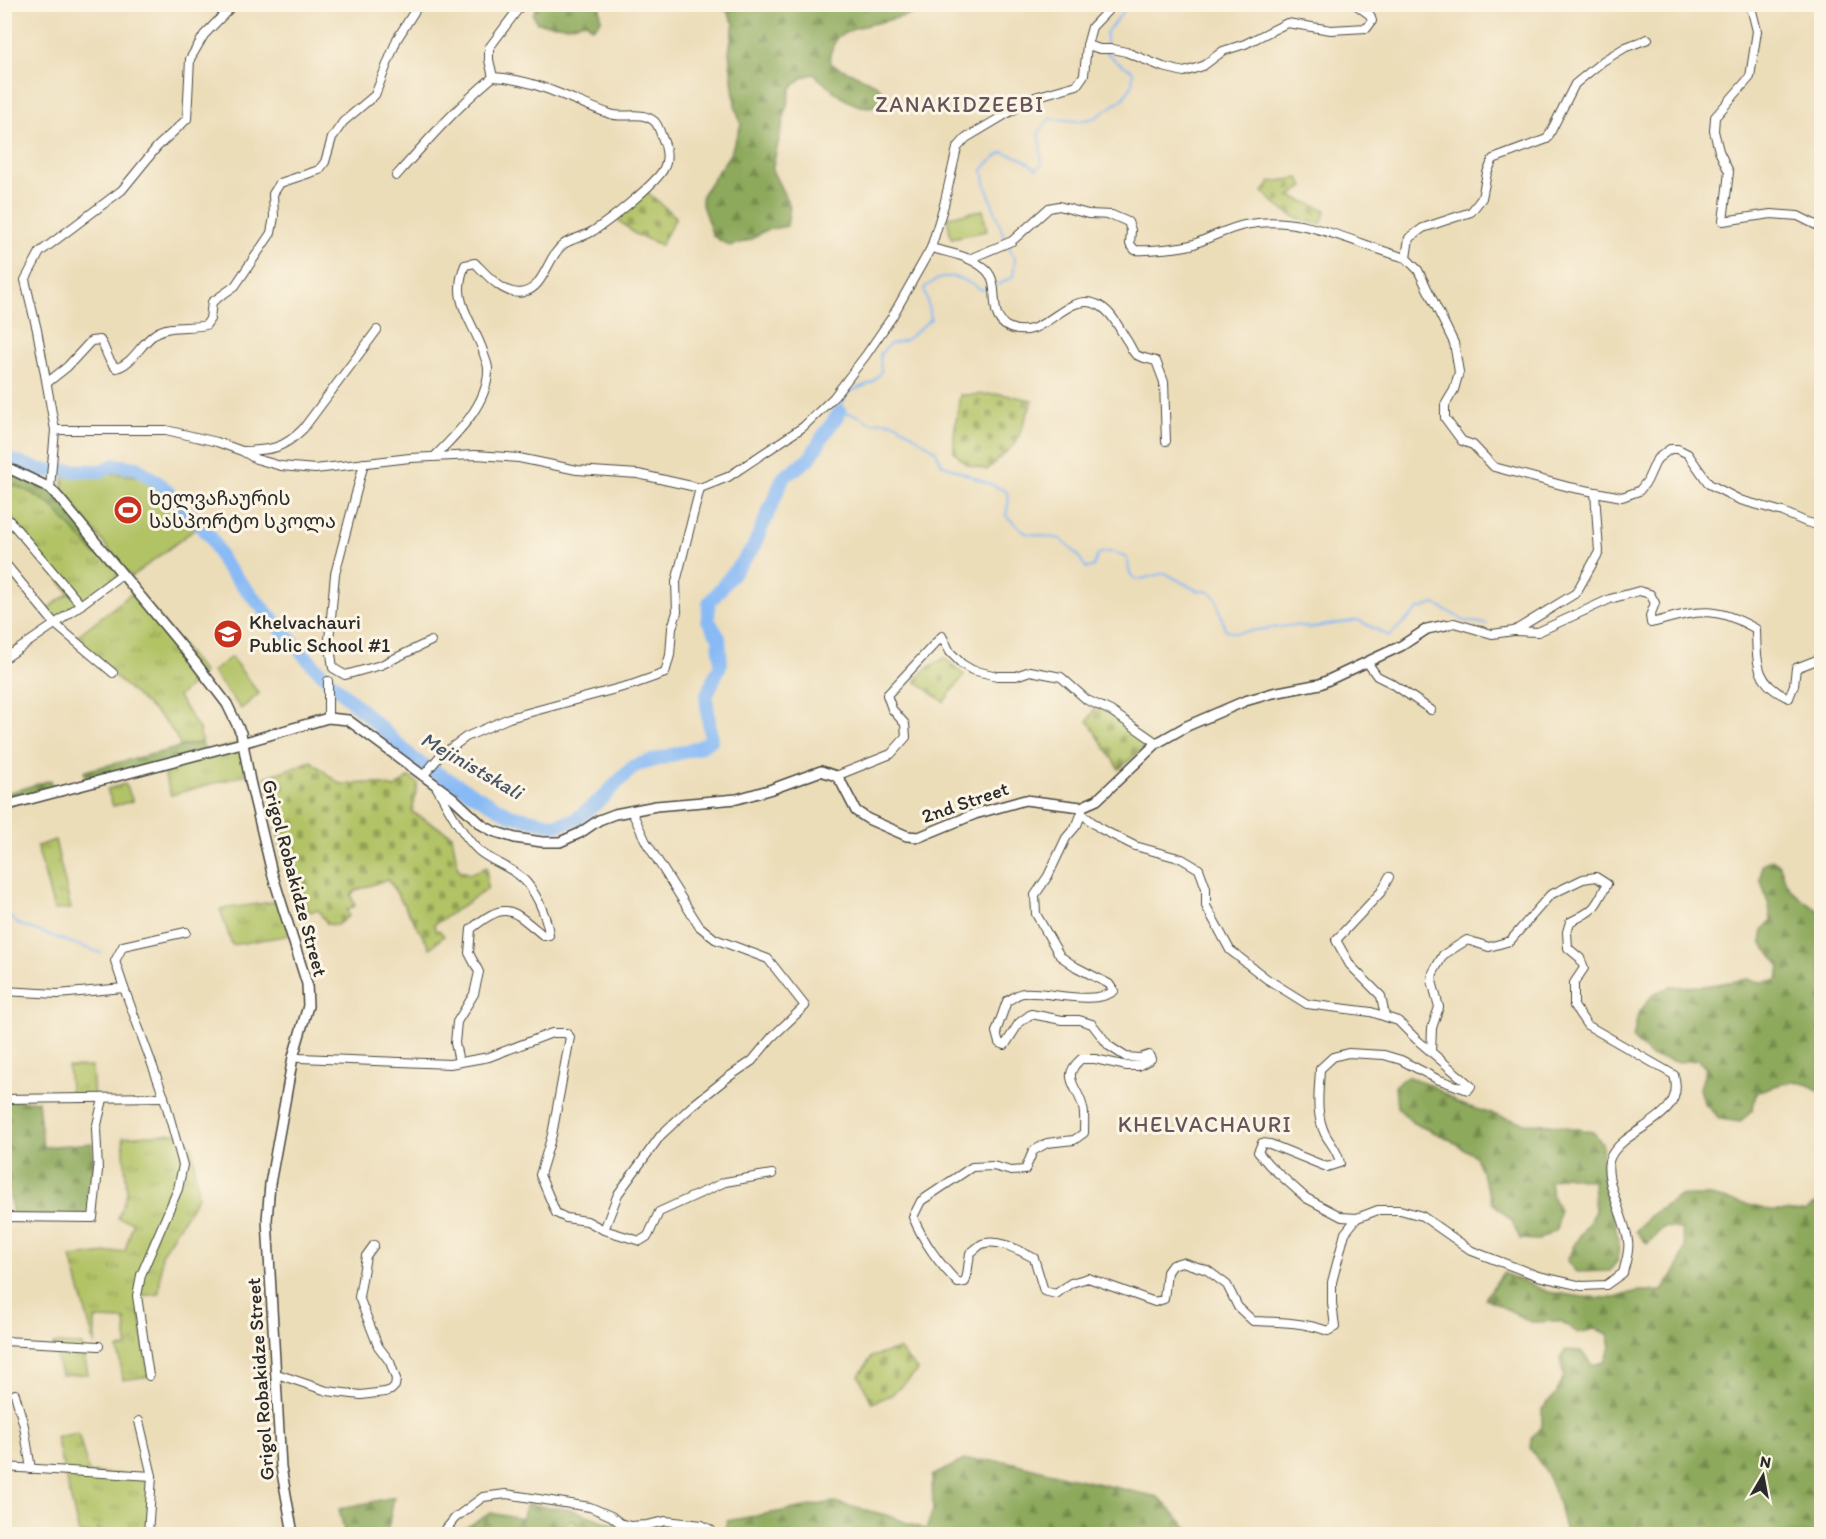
<svg xmlns="http://www.w3.org/2000/svg" width="1826" height="1539" font-family="Itim,'Noto Sans Georgian',sans-serif">
	<style>
		.grass { fill: url(#grass-tufts); stroke: #6e7748; stroke-width: 1.5 }
		.forest { fill: url(#forest-firs); stroke: #5c6a43; stroke-width: 1.5 }
		.cemetery { fill: url(#cemetery-stones); stroke: #6e7748; stroke-width: 1.5 }
		.garden { fill: url(#garden-furrows); stroke: #6e7748; stroke-width: 1.5 }
		.pitch { fill: #b2c366; stroke: #6e7748; stroke-width: 1.5 }
		.lines { fill: none; stroke-linecap: round; stroke-linejoin: round }
		.stream { stroke: #88baf5; stroke-width: 2 }
		.river { stroke: #88baf5; stroke-width: 14 }
		.minor-casing { stroke: #484640; stroke-width: 10 }
		.tertiary-casing { stroke: #484640; stroke-width: 12 }
		.minor { stroke: #fff; stroke-width: 8 }
		.tertiary { stroke: #fff; stroke-width: 9 }
		.labels { text-anchor: middle; dominant-baseline: central; stroke-width: 6; stroke-linejoin: round; paint-order: stroke }
		.poi-label { font-size: 20px; fill: #2b2b2b; stroke: #fcf5e5; text-anchor: start }
		.street-label { font-size: 20px; fill: #2b2b2b; stroke: #fcf5e5 }
		.water-label { font-size: 21px; font-style: italic; fill: #475668; stroke: #fcf5e5 }
		.quarter-label { font-size: 22px; letter-spacing: 1.5px; fill: #66545a; stroke: #fcf5e5 }
	</style>
	<defs>
		<pattern id="grass-tufts" width="24" height="20" patternUnits="userSpaceOnUse" patternTransform="scale(1.5)"><rect width="24" height="20" fill="#b2c366"/><path d="M3 7l-1-3M5 7V3M7 7l1-3M15 17l-1-3M17 17v-4M19 17l1-3" fill="none" stroke="#919f54"/></pattern>
		<pattern id="forest-firs" width="22" height="20" patternUnits="userSpaceOnUse" patternTransform="scale(1.5)"><rect width="22" height="20" fill="#8da95b"/><path d="M5 1l3.5 6h-7zM16 11l3.5 6h-7z" fill="#738a4b"/></pattern>
		<pattern id="cemetery-stones" width="16" height="16" patternUnits="userSpaceOnUse" patternTransform="scale(1.5)"><rect width="16" height="16" fill="#b2c366"/><path d="M2 7V4a2 2 0 0 1 4 0v3zM10 15v-3a2 2 0 0 1 4 0v3z" fill="#919f54"/></pattern>
		<pattern id="garden-furrows" width="10" height="10" patternUnits="userSpaceOnUse" patternTransform="scale(1.5)"><rect width="10" height="10" fill="#b2c366"/><path d="M-1 1l2-2M0 10L10 0M9 11l2-2" fill="none" stroke="#919f54"/></pattern>
	</defs>
	<rect width="100%" height="100%" fill="#fcf5e5"/>
	<filter id="ink" filterUnits="userSpaceOnUse"><feTurbulence type="fractalNoise" baseFrequency=".0167" numOctaves="2"/><feDisplacementMap in="SourceGraphic" scale="12" xChannelSelector="R" yChannelSelector="G"/><feConvolveMatrix kernelMatrix="1 2 1 2 8 2 1 2 1" color-interpolation-filters="sRGB"/></filter>
	<filter id="wash" filterUnits="userSpaceOnUse"><feTurbulence type="fractalNoise" baseFrequency=".008" numOctaves="4" result="noise"/><feDisplacementMap in="SourceGraphic" scale="24" xChannelSelector="R" yChannelSelector="G"/><feGaussianBlur stdDeviation="1.35" result="paint"/><feColorMatrix in="noise" values="0 0 0 0 0 0 0 0 0 0 0 0 0 0 0 0 0 1.4 0 .05"/><feComposite in="paint" operator="in"/></filter>
	<g filter="url(#wash)">
		<rect width="100%" height="100%" fill="#ecddb9"/>
		<g class="grass">
			<polygon points="5,481 32,493 51,505 96,555 103,550 122,574 55,624 44,611 69,593 9,514 5,517"/>
			<path d="M136 590 204 673 178 697 199 729 202 742 180 746C173 723 147 706 130 690 111 673 92 656 73 639Z"/>
			<polygon points="242,743 248,774 171,795 161,764"/>
			<polygon points="125,784 133,801 113,806 107,789"/>
			<polygon points="55,840 71,909 54,910 37,846"/>
			<polygon points="280,901 291,935 232,945 220,909"/>
			<polygon points="68,1067 92,1067 94,1099 71,1099"/>
			<polygon points="175,1133 192,1145 198,1196 162,1253 159,1294 138,1296 149,1376 123,1380 118,1349 127,1347 125,1320 95,1319 95,1346 71,1257 125,1251 133,1222 118,1218 127,1193 123,1137"/>
			<polygon points="53,1344 82,1345 88,1374 61,1375"/>
			<polygon points="78,1433 89,1473 152,1476 148,1534 108,1533 97,1528 98,1534 79,1534 56,1437"/>
		</g>
		<g class="forest">
			<polygon points="537,5 600,5 601,21 593,28 586,22 567,26 537,23 533,15"/>
			<path d="M723 5H941L938 8 855 28 837 37 830 54 831 64 876 84 883 92V102C857 118 833 89 813 74L804 77 791 88 772 170 790 206 787 226 766 230 750 240 730 246 713 236 702 205V195L730 154 741 125 735 105 729 52 734 23Z"/>
			<polygon points="5,466 50,488 103,550 96,555 51,505 32,493 5,481"/>
			<polygon points="202,742 205,753 87,784 84,771"/>
			<polygon points="51,780 53,793 5,806 4,794"/>
			<path d="M1772 859C1784 867 1781 873 1787 884 1796 897 1808 904 1821 912V1093C1800 1074 1779 1084 1756 1093L1753 1109 1740 1122 1720 1119 1704 1103 1700 1088 1706 1069 1699 1060 1677 1062 1650 1056 1633 1039 1638 1014 1654 993 1670 987 1704 986 1748 979 1761 982 1778 980 1780 965 1761 943 1763 929 1771 921 1769 905 1760 879 1762 864Z"/>
			<polygon points="1407,1076 1431,1085 1460,1104 1492,1114 1525,1123 1550,1124 1593,1132 1602,1143 1604,1186 1619,1240 1618,1259 1610,1271 1576,1272 1567,1261 1574,1245 1595,1213 1593,1181 1565,1176 1550,1181 1552,1195 1559,1210 1557,1230 1538,1240 1520,1239 1512,1221 1493,1203 1475,1156 1449,1139 1413,1123 1397,1107 1395,1085"/>
			<polygon points="4,1101 38,1101 43,1147 92,1143 94,1169 89,1216 13,1215 5,1172"/>
			<polygon points="1680,1196 1711,1196 1773,1211 1806,1211 1821,1199 1821,1534 1566,1534 1559,1504 1547,1474 1530,1448 1531,1439 1542,1425 1542,1409 1556,1394 1564,1376 1560,1358 1566,1350 1581,1351 1592,1365 1604,1362 1611,1347 1608,1334 1595,1329 1578,1333 1560,1321 1531,1322 1485,1298 1503,1273 1548,1292 1583,1297 1615,1298 1637,1291 1662,1291 1677,1269 1685,1247 1681,1229 1664,1227 1647,1244 1636,1231 1649,1216"/>
			<polygon points="964,1460 1005,1461 1068,1477 1158,1497 1194,1534 723,1534 727,1521 833,1502 886,1515 926,1530 933,1510 932,1476"/>
			<polygon points="394,1497 387,1534 345,1534 339,1509"/>
			<polygon points="527,1504 573,1510 629,1530 660,1526 660,1530 640,1534 581,1534 574,1521 535,1534 481,1534 465,1528 491,1513 522,1519"/>
		</g>
		<g class="cemetery">
			<path d="M1299 178 1304 187 1290 196 1326 210 1321 224C1295 221 1281 211 1263 192L1271 182Z"/>
			<polygon points="646,191 676,217 661,245 635,234 616,218"/>
			<polygon points="1001,394 1033,400 1016,443 987,470 966,464 954,452 954,434 960,395"/>
			<polygon points="945,658 964,675 944,702 915,681 927,668"/>
			<polygon points="1096,706 1119,719 1149,743 1119,769 1088,721"/>
			<polygon points="311,761 340,784 374,783 395,788 409,777 418,783 412,812 452,835 458,869 469,874 487,867 487,889 434,925 436,932 439,930 444,936 430,948 388,879 357,890 351,895 355,906 347,910 349,916 337,925 327,924 318,910 299,914 283,856 266,777"/>
			<polygon points="899,1349 918,1371 891,1395 872,1403 859,1376 871,1357"/>
		</g>
		<polygon class="garden" points="574,1520 581,1534 535,1534"/>
		<g class="pitch">
			<polygon points="983,210 987,231 951,238 947,217"/>
			<polygon points="112,473 137,476 159,486 195,529 131,577 62,491 64,477"/>
			<polygon points="231,657 259,694 241,709 212,672"/>
		</g>
		<g class="lines">
			<g class="stream">
				<polyline points="1106,47 1106,33 1129,4"/>
				<polyline points="1005,240 985,182 983,170 988,163 1003,152 1021,158 1037,169 1042,164 1039,132 1049,119 1078,121 1095,118 1123,99 1132,85 1133,71 1117,62 1106,52"/>
				<polyline points="997,285 1013,277 1015,259 1008,245"/>
				<path d="M991 287 982 290C959 277 948 269 924 288L931 319 906 340 890 344 880 354 881 372 873 382 847 393 840 412 857 415 871 423 884 421 897 424 935 450 942 464 1006 491 1009 498 1006 516 1026 533 1061 539 1078 555 1086 568 1093 567 1098 554C1109 550 1117 552 1127 558L1130 574 1137 580 1165 573 1196 590 1209 592 1216 598 1225 629 1235 633 1295 625 1310 628 1358 620 1389 636 1417 610 1435 604 1465 621 1487 624"/>
				<polyline points="4,911 18,924 101,953"/>
			</g>
			<polyline class="river" points="4,458 41,470 100,471 115,465 137,468 160,484 211,537 224,564 313,665 415,760 510,815 556,825 575,820 600,800 634,766 700,747 711,740 706,697 721,663 719,638 708,620 709,603 753,548 783,478 810,458 823,436 840,412"/>
		</g>
	</g>
	<g filter="url(#ink)">
		<g class="lines">
			<g class="minor-casing">
				<g id="minor">
					<polyline points="1747,4 1752,11 1757,31 1750,77 1715,117 1714,131 1719,151 1729,172 1723,221 1771,214 1798,216 1822,228"/>
					<polyline points="1648,39 1626,47 1603,61 1575,84 1547,139 1493,159 1487,173 1482,198 1471,212 1423,228 1409,238 1406,258 1418,270 1454,343 1459,372 1454,390 1445,405 1445,418 1462,441 1473,445 1494,467 1569,487 1622,497 1639,491 1647,481 1657,459 1670,449 1678,449 1688,454 1709,484 1740,500 1783,512 1806,522 1818,525 1822,523"/>
					<polyline points="1087,45 1100,49 1113,49 1126,52 1163,67 1184,72 1203,66 1223,51 1245,44 1287,23 1331,30 1367,28 1372,21 1370,15 1355,4"/>
					<path d="M396 176C427 141 457 107 493 77L489 60V48L522 4"/>
					<path d="M931 248C950 253 971 256 986 270 1002 285 986 316 1008 327 1043 344 1065 291 1096 304 1112 310 1119 329 1128 342 1130 345 1132 351 1135 354 1140 358 1150 359 1156 361L1164 382 1166 441"/>
					<path d="M969 259 1012 241 1049 208 1059 206 1088 214 1112 215 1128 222 1131 230 1130 244 1135 250C1147 251 1183 248 1194 244 1213 237 1229 227 1250 224 1304 215 1356 244 1406 258"/>
					<path d="M48 382 67 367 91 341 100 340C108 351 105 358 116 368 133 364 140 344 155 334 169 324 189 329 206 325L210 319 212 302 235 286 271 233 274 217 273 194 280 183 319 170 325 162 332 138 343 122 375 95 397 39 419 4"/>
					<polyline points="55,430 166,430 217,442 242,451 256,459 281,466 315,469 410,458 476,455 519,458 577,470 638,474 700,488 728,477 803,427 834,397 866,355 892,317 931,248 944,205 957,148 966,138 1035,97 1077,85 1084,75 1087,45 1092,27 1114,4"/>
					<path d="M244 451C271 450 283 449 303 429L377 330"/>
					<path d="M434 457C456 435 489 403 488 369 488 363 484 357 483 351 472 319 450 301 465 265L475 263C487 275 505 297 524 292 545 287 547 256 564 244 573 238 584 237 593 231 608 222 658 182 664 168 669 159 666 145 662 137 660 132 658 124 654 121 641 110 624 119 610 114 571 100 535 79 493 77"/>
					<polyline points="364,463 335,574 329,640 333,668 345,675 381,665 431,641"/>
					<polyline points="50,488 55,430 37,330 25,280 40,252 122,190 157,147 187,119 190,59 204,35 234,4"/>
					<polyline points="9,520 81,605"/>
					<polyline points="4,562 55,624 113,673"/>
					<polyline points="1446,625 1454,623 1492,634 1514,631 1576,593 1599,552 1595,492"/>
					<path d="M1514 631 1538 632 1610 599 1639 591 1650 594 1655 603 1650 616 1651 623C1697 611 1713 604 1756 629 1757 662 1755 684 1789 698L1794 685 1796 668 1822 658"/>
					<polyline points="4,659 55,624 122,574"/>
					<polyline points="1367,662 1377,676 1393,684 1431,710"/>
					<polyline points="328,681 328,718"/>
					<polyline points="423,776 440,756 466,737 509,718 634,684 665,673 670,655 672,628 677,612 676,582 700,488"/>
					<polyline points="836,776 891,754 906,737 905,724 892,709 887,695 942,636 950,652 962,664 972,670 997,676 1016,676 1030,671 1061,677 1087,700 1111,711 1157,743"/>
					<path d="M437 788C448 807 462 835 478 850 490 861 509 866 521 877 535 889 547 916 549 935L544 936C512 910 507 899 471 929L469 953 479 972 474 994 457 1022 455 1043 459 1062"/>
					<polyline points="631,810 646,842 699,926 715,939 768,959 805,1006 772,1037 752,1061 727,1078 692,1106 661,1135 618,1194 604,1230 640,1241 648,1236 659,1212 725,1182 772,1174"/>
					<path d="M1082 812 1077 825 1066 838 1048 876 1035 895 1036 914 1060 956 1076 967 1109 984 1114 991C1094 1006 1048 991 1024 993 1018 993 1012 999 1007 1001L996 1032 999 1043 1005 1045 1019 1023 1031 1014 1062 1020H1079L1092 1024 1109 1046 1126 1057 1140 1058 1149 1055 1151 1059 1138 1066H1127L1095 1059H1081C1059 1078 1079 1087 1083 1108 1085 1115 1084 1125 1084 1133L1074 1140 1047 1143 1033 1151 1025 1170 1011 1171 993 1166 972 1167 921 1201 913 1217C924 1243 938 1262 958 1283L965 1282 967 1275 970 1253C974 1251 978 1246 982 1244 998 1238 1020 1251 1034 1258L1044 1291 1056 1294 1071 1283 1088 1278 1155 1302 1164 1299 1167 1272 1172 1265 1182 1262 1207 1270 1227 1285 1238 1307 1253 1321C1279 1322 1303 1322 1328 1331L1335 1327 1332 1303V1282L1345 1233 1357 1218"/>
					<path d="M1082 814 1101 829 1135 846 1182 859 1199 869 1206 888V906L1230 950 1254 969 1267 979 1307 1004 1371 1012 1398 1021 1416 1039 1471 1086 1468 1090 1437 1079 1401 1060 1384 1055 1348 1053 1333 1057 1320 1069C1319 1092 1315 1113 1325 1134 1331 1145 1338 1151 1340 1163L1327 1167 1270 1144 1262 1143 1258 1152 1269 1165 1306 1198 1342 1217 1357 1218 1378 1210H1400L1422 1216 1472 1251 1538 1276 1582 1286 1606 1285 1623 1273C1625 1264 1630 1251 1628 1241 1626 1220 1600 1174 1611 1156 1627 1126 1687 1119 1674 1075L1587 1025 1574 1006V983L1584 968 1580 958 1568 948 1567 932 1570 922C1595 910 1595 908 1607 884L1596 877 1583 879 1550 895 1510 941 1489 947 1467 940 1443 955 1433 973 1432 981 1439 1007 1432 1028 1431 1052"/>
					<polyline points="124,988 115,961 123,946 186,932"/>
					<polyline points="4,991 58,994 124,988 164,1097 183,1165 178,1189 141,1275 137,1296 149,1376"/>
					<polyline points="1385,1016 1381,996 1350,965 1336,940 1381,892 1389,877"/>
					<polyline points="293,1057 300,1058 450,1064 489,1057 552,1033 566,1033 570,1037 552,1135 540,1175 556,1213 566,1218 587,1221 604,1230"/>
					<polyline points="4,1099 164,1097"/>
					<polyline points="4,1217 93,1218 98,1170 96,1129 103,1099"/>
					<polyline points="4,1341 99,1346"/>
					<polyline points="277,1374 327,1391 361,1395 385,1392 391,1390 395,1386 396,1379 390,1362 378,1346 359,1297 366,1256 374,1245"/>
					<polyline points="15,1394 24,1426 31,1469"/>
					<polyline points="139,1421 152,1476 148,1534"/>
					<polyline points="4,1467 152,1476"/>
					<polyline points="447,1528 454,1534"/>
					<polyline points="442,1534 455,1518 483,1497 506,1494 590,1507 611,1516 620,1523 630,1526 647,1525 666,1521 702,1525 711,1530 712,1534"/>
					<polyline points="688,1534 698,1534"/>
				</g>
			</g>
			<g class="tertiary-casing">
				<g id="tertiary">
					<polyline points="4,466 50,488 60,499 195,662 227,704 241,733 250,781 272,873 307,984 308,1006 293,1057 281,1124 270,1184 267,1220 281,1467 293,1534"/>
					<polyline points="4,806 242,743 328,718 348,720 452,797 482,825 493,831 515,838 542,842 560,842 580,833 599,820 615,814 656,806 737,799 772,789 821,771 836,776 841,782 856,811 868,819 907,836 919,837 975,814 1025,800 1081,807 1097,800 1157,743 1187,726 1245,701 1273,693 1320,684 1401,646 1427,629 1446,625"/>
				</g>
			</g>
			<use href="#minor" class="minor"/>
			<use href="#tertiary" class="tertiary"/>
		</g>
	</g>
	<defs>
		<g id="stadium-disc" transform="scale(1.5)"><circle r="9.5" fill="#c8321e" stroke="#fcf5e5"/><path d="M0-5a6.5 5 0 1 0 0 10a6.5 5 0 1 0 0-10ZM-3.5-1.8h7v3.6h-7Z" fill="#fff"/></g>
		<g id="school-disc" transform="scale(1.5)"><circle r="9.5" fill="#c8321e" stroke="#fcf5e5"/><path d="M0-5L7-2L0 1L-7-2ZM-4 1L0 2.5L4 1V4Q0 6-4 4Z" fill="#fff"/></g>
	</defs>
	<g fill-rule="evenodd">
		<use href="#stadium-disc" x="128" y="510"/>
		<use href="#school-disc" x="228" y="634"/>
	</g>
	<g class="labels">
		<g class="poi-label">
			<text x="149" y="498">ხელვაჩაურის<tspan x="149" dy="23">სასპორტო სკოლა</tspan></text>
			<text x="249" y="622">Khelvachauri<tspan x="249" dy="23">Public School #1</tspan></text>
		</g>
		<g class="street-label">
			<text transform="translate(965 802) rotate(-19)">2nd Street</text>
			<text transform="translate(295 878) rotate(75)">Grigol Robakidze Street</text>
			<text transform="translate(260 1379) rotate(-94)">Grigol Robakidze Street</text>
		</g>
		<g class="water-label">
			<text transform="translate(472 765) rotate(30)">Mejinistskali</text>
		</g>
		<g class="quarter-label">
			<text x="960" y="104">ZANAKIDZEEBI</text>
			<text x="1205" y="1124">KHELVACHAURI</text>
		</g>
	</g>
	<rect width="1826" height="1539" fill="none" stroke="#fcf5e5" stroke-width="24"/>
	<g transform="translate(1763 1476) rotate(10)" stroke="#fcf5e5" stroke-width="4.5" paint-order="stroke">
	<path d="M0-4.5L10 22L0 15L-10 22Z" fill="#2b2b2b"/>
	<text y="-9" font-size="16" font-weight="bold" text-anchor="middle" fill="#2b2b2b">N</text>
	</g>
</svg>
